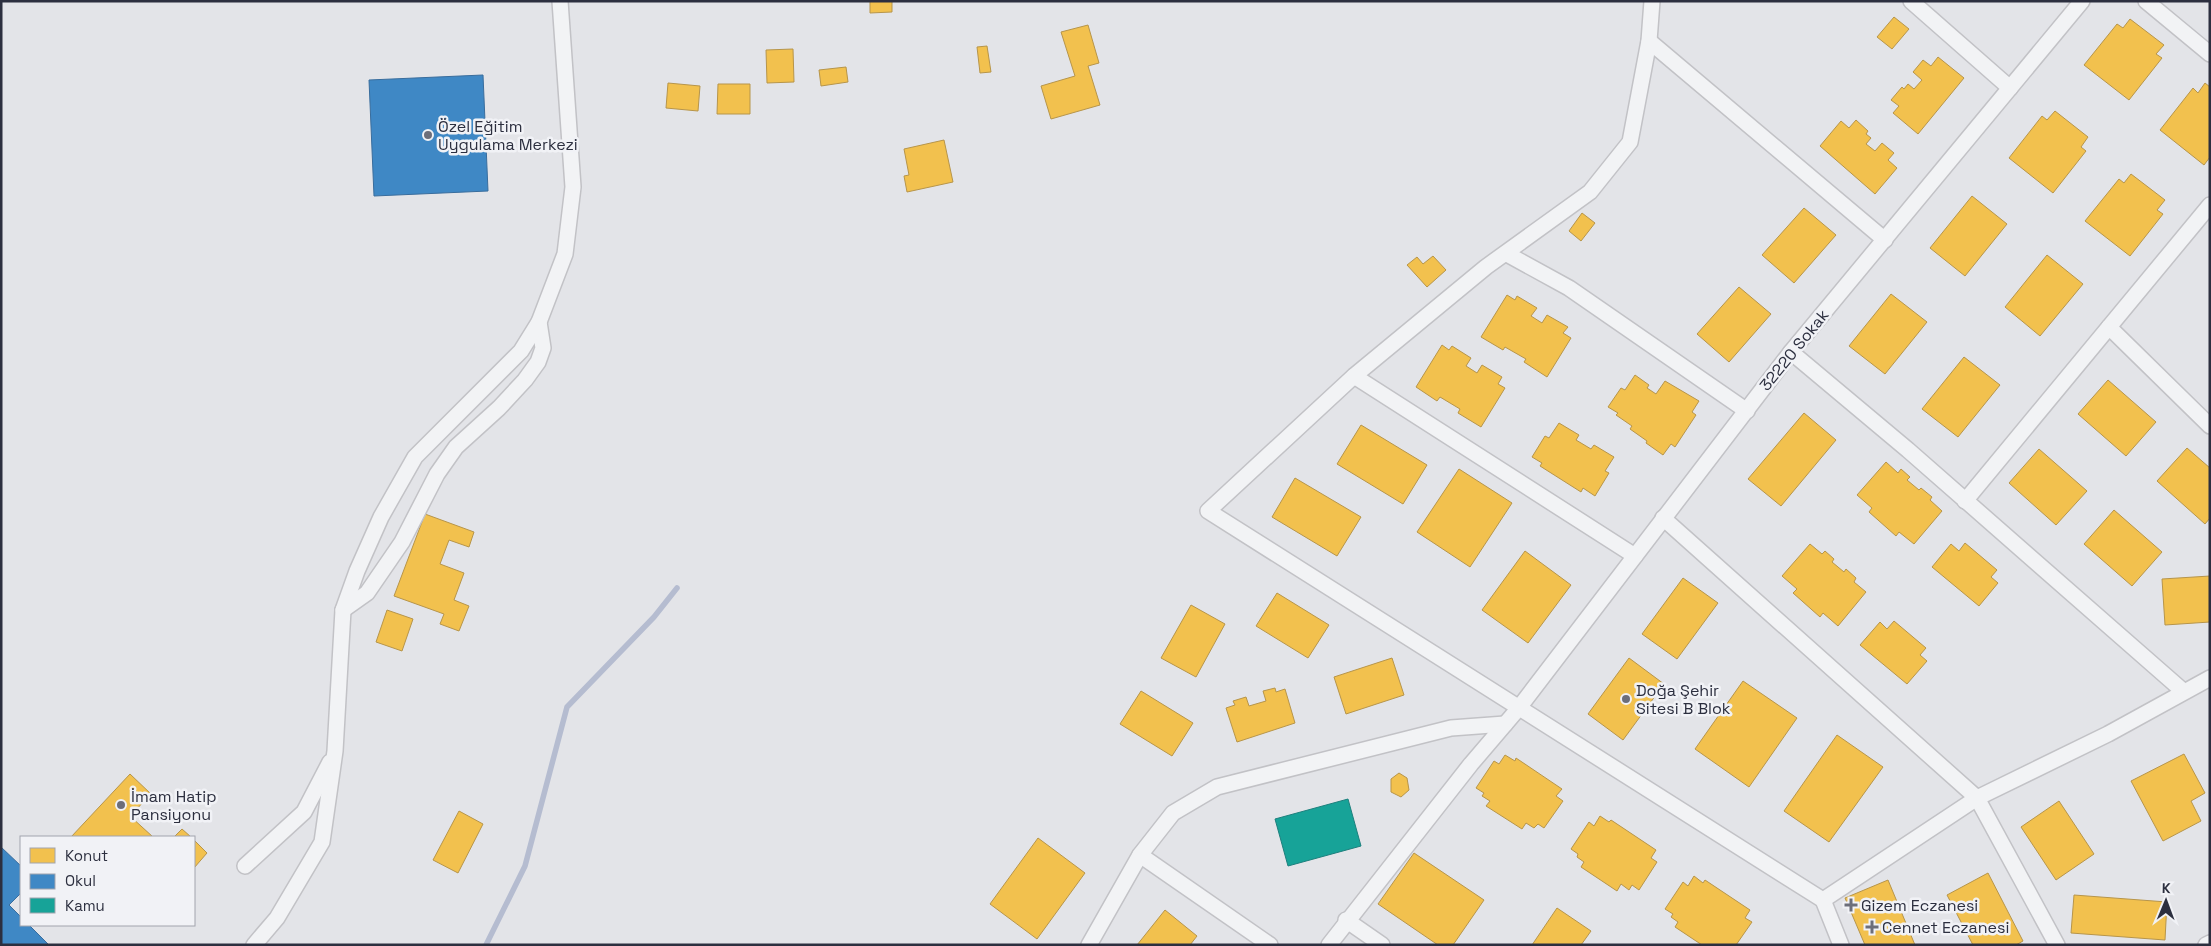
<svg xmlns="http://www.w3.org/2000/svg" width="2211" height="946" font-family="'Space Grotesk',sans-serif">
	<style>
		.homes { fill: #f2c14e; stroke: #b7954a }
		.schools { fill: #3f88c5; stroke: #396d9d }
		.public { fill: #17a398; stroke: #1d807d }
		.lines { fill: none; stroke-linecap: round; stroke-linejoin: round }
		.stream { stroke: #b5bcd0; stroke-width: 5.5 }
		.minor-casing { stroke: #c2c2c6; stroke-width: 18 }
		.minor { stroke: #f2f3f5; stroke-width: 15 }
		.poi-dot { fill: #6c6e7a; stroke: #f1f2f6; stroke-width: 2 }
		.labels { text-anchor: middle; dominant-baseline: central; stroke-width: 5; stroke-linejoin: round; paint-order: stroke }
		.poi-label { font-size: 16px; fill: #2c2f3f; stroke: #f1f2f6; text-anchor: start }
		.street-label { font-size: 16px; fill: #2c2f3f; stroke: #f1f2f6 }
	</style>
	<rect width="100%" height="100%" fill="#e3e4e8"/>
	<g class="homes">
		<polygon points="870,1 892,1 892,12 870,13"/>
		<polygon points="1894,17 1909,29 1892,49 1877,37"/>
		<polygon points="2130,19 2164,45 2156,54 2162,58 2129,100 2084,65 2117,24 2123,28"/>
		<polygon points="1088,25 1099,63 1088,66 1100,105 1051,119 1041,86 1075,76 1061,32"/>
		<polygon points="987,46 991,72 980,73 977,47"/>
		<polygon points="793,49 794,82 767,83 766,50"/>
		<polygon points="1938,57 1964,78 1918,134 1893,113 1899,106 1891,100 1902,87 1904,89 1908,84 1914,89 1922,80 1913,72 1923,60 1931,66"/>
		<polygon points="846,67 848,82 821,86 819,70"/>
		<polygon points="668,83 700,86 698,111 666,108"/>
		<polygon points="2205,83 2210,87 2210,157 2204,165 2160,130 2193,88 2198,93"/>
		<polygon points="718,84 750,84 750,114 717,114"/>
		<polygon points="2055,111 2088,137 2081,147 2086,151 2053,193 2009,158 2042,116 2047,120"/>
		<polygon points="1856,120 1868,131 1866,134 1871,138 1866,144 1875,151 1882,143 1894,153 1888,160 1897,168 1875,194 1820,146 1841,121 1849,128"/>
		<polygon points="944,140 953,182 907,192 904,176 909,175 904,149"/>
		<polygon points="2131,174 2165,200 2157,210 2163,214 2130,256 2085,221 2119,179 2124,183"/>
		<polygon points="1972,196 2007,224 1965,276 1930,248"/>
		<polygon points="1804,208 1836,235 1794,283 1762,255"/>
		<polygon points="1582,213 1595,223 1581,241 1569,231"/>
		<polygon points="2047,255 2083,284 2040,336 2005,307"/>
		<polygon points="1433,256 1446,270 1427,287 1407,265 1417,257 1423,264"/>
		<polygon points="1739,287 1771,314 1729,362 1697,334"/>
		<polygon points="1891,294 1927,322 1885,374 1849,346"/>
		<polygon points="1507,295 1515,300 1517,296 1537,308 1531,316 1542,323 1547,315 1568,327 1563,333 1571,338 1547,377 1524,362 1526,359 1505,347 1503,350 1481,337"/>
		<polygon points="1442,345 1449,350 1452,346 1471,358 1466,366 1477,373 1482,365 1502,377 1498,384 1505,388 1481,427 1458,413 1460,409 1440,397 1437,401 1416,387"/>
		<polygon points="1964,357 2000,385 1958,437 1922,409"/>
		<polygon points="1635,375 1649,385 1647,388 1656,394 1665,381 1699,401 1692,412 1696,415 1675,447 1671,444 1663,455 1646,443 1647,441 1630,429 1632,426 1616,415 1618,413 1608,407 1621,388 1625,390"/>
		<polygon points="2108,380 2156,422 2126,456 2078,414"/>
		<polygon points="1804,413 1836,440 1781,506 1748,479"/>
		<polygon points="1559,423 1579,435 1576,440 1591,449 1594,445 1614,457 1605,471 1609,473 1595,496 1583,488 1581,492 1540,466 1542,463 1532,457 1545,436 1549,438"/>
		<polygon points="1361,425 1427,465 1403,504 1337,464"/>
		<polygon points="2187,448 2210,468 2210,518 2205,524 2157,481"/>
		<polygon points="2039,449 2087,491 2056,525 2009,483"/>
		<polygon points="1886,462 1898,473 1901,469 1910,477 1907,480 1919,490 1921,488 1932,497 1930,500 1942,511 1914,544 1899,532 1896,536 1869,512 1872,508 1857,495"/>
		<polygon points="1459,469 1512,503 1470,567 1417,532"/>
		<polygon points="1295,478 1361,517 1337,556 1272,517"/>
		<polygon points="2114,510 2162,552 2132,586 2084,544"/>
		<polygon points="425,514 474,532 469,547 449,540 440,564 464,573 454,600 469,606 459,631 440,624 444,614 394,596"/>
		<polygon points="1965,543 1997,570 1991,577 1998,583 1979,606 1932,567 1951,544 1959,551"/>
		<polygon points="1810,544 1822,554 1825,551 1834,559 1832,562 1844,572 1846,569 1856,578 1854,582 1866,592 1838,626 1823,613 1820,617 1793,593 1797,589 1782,576"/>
		<polygon points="1525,551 1571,585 1528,643 1482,610"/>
		<polygon points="2210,576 2210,622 2165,625 2162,579"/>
		<polygon points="1683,578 1718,603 1677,659 1642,634"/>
		<polygon points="1277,593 1329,625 1308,658 1256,626"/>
		<polygon points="1191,605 1225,624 1196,677 1161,658"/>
		<polygon points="387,610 413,619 402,651 376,642"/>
		<polygon points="1894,621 1926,648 1920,655 1927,661 1907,684 1860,645 1880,622 1887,629"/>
		<polygon points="1392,658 1404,695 1346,714 1334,677"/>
		<polygon points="1629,658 1664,684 1623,740 1588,714"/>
		<polygon points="1743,681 1797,718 1749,787 1695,749"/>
		<polygon points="1275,688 1276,692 1285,689 1295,723 1237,742 1226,708 1235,705 1233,701 1246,697 1249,706 1266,701 1263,691"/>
		<polygon points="1141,691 1193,723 1172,756 1120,724"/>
		<polygon points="1837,735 1883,767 1829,842 1784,811"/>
		<polygon points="2184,754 2205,793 2191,801 2201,821 2163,841 2131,781"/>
		<polygon points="1505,755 1515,761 1516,758 1562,789 1556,796 1563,801 1544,828 1538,824 1534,828 1526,823 1522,829 1486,806 1490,801 1482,796 1484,793 1476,788 1494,761 1499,764"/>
		<polygon points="1399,773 1407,778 1409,790 1401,797 1391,792 1391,779"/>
		<polygon points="130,774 151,794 130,816 153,837 71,837"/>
		<polygon points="2059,801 2094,854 2056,880 2021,827"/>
		<polygon points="459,811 483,824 458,873 433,860"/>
		<polygon points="1600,816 1609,822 1611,820 1656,850 1651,858 1657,862 1639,890 1632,885 1629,890 1621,884 1617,891 1581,867 1584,862 1577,857 1578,854 1571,849 1589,822 1594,826"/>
		<polygon points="182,829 191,837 174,837"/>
		<polygon points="1038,838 1085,873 1037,939 990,904"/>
		<polygon points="194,840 207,853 194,868"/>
		<polygon points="1414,853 1484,900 1453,945 1438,945 1378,904"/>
		<polygon points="1988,873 2023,941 2016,945 1973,945 1947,895"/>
		<polygon points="1694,876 1703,883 1705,880 1750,910 1745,918 1752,922 1736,945 1702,945 1675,927 1678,922 1671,917 1673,914 1665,909 1683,882 1688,886"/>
		<polygon points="1888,880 1915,945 1865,945 1845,898"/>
		<polygon points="2074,895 2167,902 2165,940 2071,933"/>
		<polygon points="1557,908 1591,931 1581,945 1532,945"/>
		<polygon points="1165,910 1197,936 1190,945 1137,945"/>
	</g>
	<g class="schools">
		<polygon points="483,75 488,191 374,196 369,80"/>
		<polygon points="1,847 21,866 21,893 9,905 21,917 21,925 29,925 49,945 1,945"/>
	</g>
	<polygon class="public" points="1348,799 1361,846 1288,866 1275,819"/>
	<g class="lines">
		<polyline class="stream" points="486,945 525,866 567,707 654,617 677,588"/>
		<g class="minor-casing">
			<g id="minor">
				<polyline points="1652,1 1649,41 1630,142 1590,192 1486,267 1354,376 1208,511 1823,900 1841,945"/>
				<polyline points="1911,1 2010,88"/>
				<polyline points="2146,1 2210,54"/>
				<polyline points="1649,41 1885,240"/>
				<polyline points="1507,254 1569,288 1747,411"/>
				<polyline points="2109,327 2210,426"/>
				<polyline points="1791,352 1908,450 2183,691"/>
				<polyline points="1354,376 1635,556"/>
				<polyline points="1965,501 2210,205"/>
				<polyline points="1663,518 1977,798 2057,945"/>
				<polyline points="343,610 367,593 402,542 437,474 456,447 499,408 525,380 538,362 543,348 539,322"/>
				<polyline points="1140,855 1270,945"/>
				<polyline points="245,866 304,812 330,762"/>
				<polyline points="1823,900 1977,798 2108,734 2210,678"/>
				<polyline points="1346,920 1382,945"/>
				<polyline points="254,945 277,918 322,842 335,751 343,610 357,571 381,517 415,457 521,351 539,322 565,254 573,187 560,1"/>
				<polyline points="1089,945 1140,855 1173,813 1217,787 1451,728 1505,724"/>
				<polyline points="1329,945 1471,764 1518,709 1791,352 2082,1"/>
				<polyline points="2206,945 2210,943"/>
			</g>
		</g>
		<use href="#minor" class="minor"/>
	</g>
	<g class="poi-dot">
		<circle cx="428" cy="135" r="5"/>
		<circle cx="1626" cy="699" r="5"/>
		<circle cx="121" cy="805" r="5"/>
		<path d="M1848.5 897.5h5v5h5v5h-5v5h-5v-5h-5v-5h5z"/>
		<path d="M1869.5 919.5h5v5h5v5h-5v5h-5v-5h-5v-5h5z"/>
	</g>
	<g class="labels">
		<g class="poi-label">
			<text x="438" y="126">Özel Eğitim<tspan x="438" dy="18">Uygulama Merkezi</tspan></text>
			<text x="1636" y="690">Doğa Şehir<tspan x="1636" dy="18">Sitesi B Blok</tspan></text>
			<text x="131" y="796">İmam Hatip<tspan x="131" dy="18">Pansiyonu</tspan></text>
			<text x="1861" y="905">Gizem Eczanesi</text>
			<text x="1882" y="927">Cennet Eczanesi</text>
		</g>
		<g class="street-label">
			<text transform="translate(1794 350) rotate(-51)">32220 Sokak</text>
		</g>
	</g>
	<rect width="2211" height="946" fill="none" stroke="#2c2f3f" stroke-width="5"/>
	<rect x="20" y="836" width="175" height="90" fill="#f1f2f6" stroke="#a2a4ad"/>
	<rect x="30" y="848" width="25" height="15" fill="#f2c14e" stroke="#a2a4ad"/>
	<text x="65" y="861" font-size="15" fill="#2c2f3f">Konut</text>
	<rect x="30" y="874" width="25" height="15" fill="#3f88c5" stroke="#a2a4ad"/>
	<text x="65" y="886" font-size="15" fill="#2c2f3f">Okul</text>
	<rect x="30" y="898" width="25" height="15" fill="#17a398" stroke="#a2a4ad"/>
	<text x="65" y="911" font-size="15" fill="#2c2f3f">Kamu</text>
	<g transform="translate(2166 901) rotate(1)" stroke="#f1f2f6" stroke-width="4" paint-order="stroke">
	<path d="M0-4L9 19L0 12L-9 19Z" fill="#2c2f3f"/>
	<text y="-8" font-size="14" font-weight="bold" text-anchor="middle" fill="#2c2f3f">K</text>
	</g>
</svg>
